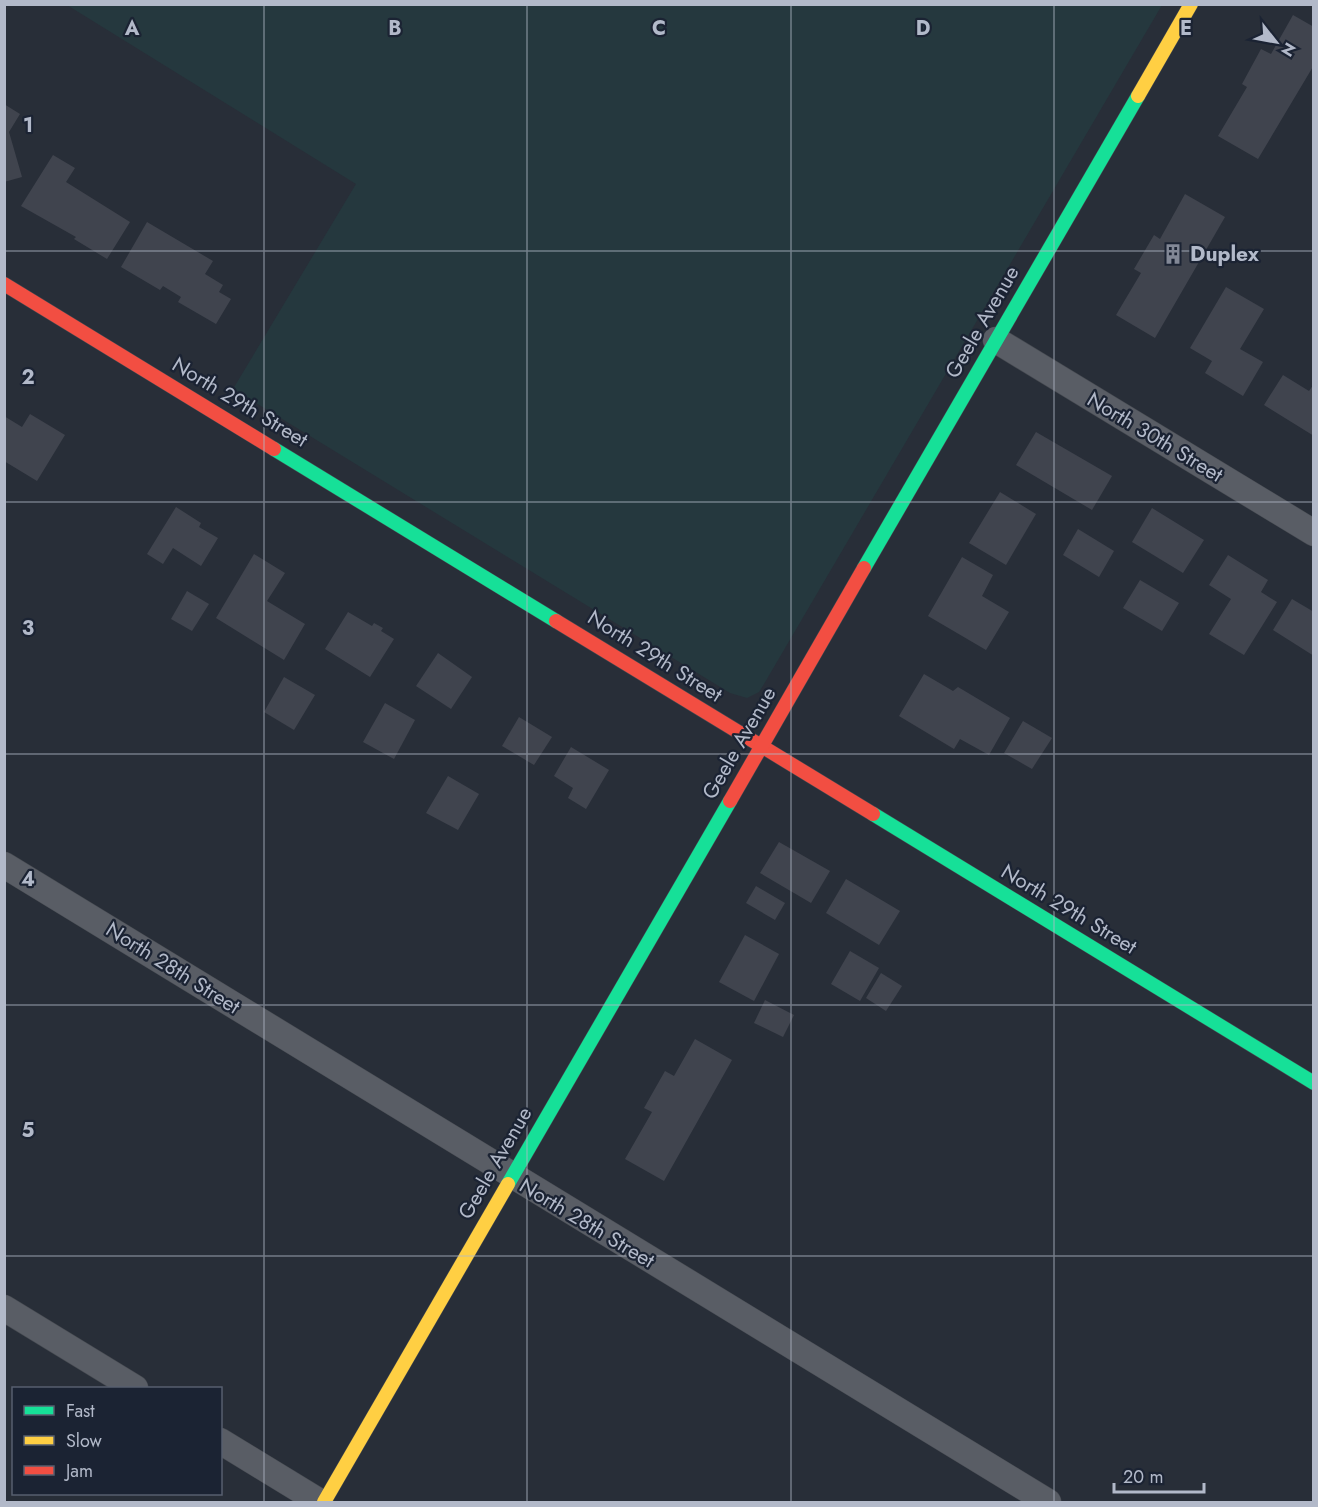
<svg xmlns="http://www.w3.org/2000/svg" width="1318" height="1507" font-family="Jost,sans-serif">
	<style>
		.green { fill: #25383e }
		.building { fill: #40444e }
		.lines { fill: none; stroke-linecap: round; stroke-linejoin: round }
		.street-casing { stroke: #454950; stroke-width: 27 }
		.fast-casing { stroke: #454950; stroke-width: 15 }
		.slow-casing { stroke: #454950; stroke-width: 15 }
		.jam-casing { stroke: #454950; stroke-width: 15 }
		.street { stroke: #595d65; stroke-width: 26 }
		.fast { stroke: #16e098; stroke-width: 14 }
		.slow { stroke: #ffcf43; stroke-width: 14 }
		.jam { stroke: #f24e42; stroke-width: 14 }
		.grid { fill: none; stroke: #b2b9c9; stroke-width: 1.5; stroke-opacity: 0.55 }
		.labels { text-anchor: middle; dominant-baseline: central; stroke-width: 4.5; stroke-linejoin: round; paint-order: stroke }
		.poi-label { font-size: 21px; font-weight: bold; fill: #b2b9c9; stroke: #1b2333; text-anchor: start }
		.street-label { font-size: 21px; fill: #b2b9c9; stroke: #1b2333 }
		.grid-label { font-size: 20px; text-anchor: middle; font-weight: bold; fill: #b2b9c9; stroke: #1b2333; stroke-width: 4.5; stroke-linejoin: round; paint-order: stroke }
	</style>
	<rect width="100%" height="100%" fill="#282e38"/>
	<polygon class="green" points="67,5 1162,5 764,684 759,692 747,698 730,693 233,389 356,184"/>
	<g class="building">
		<polygon points="1293,15 1314,27 1314,65 1258,159 1218,136 1247,87 1242,84 1261,49 1271,54"/>
		<polygon points="4,104 20,114 9,132 22,177 4,182"/>
		<polygon points="53,155 75,168 66,182 130,222 107,259 74,239 76,237 21,206"/>
		<polygon points="1185,194 1225,217 1155,338 1116,315 1141,273 1134,269 1154,235 1160,239"/>
		<polygon points="147,222 213,261 205,274 223,285 219,292 231,299 216,324 178,302 181,297 163,286 160,290 121,267"/>
		<polygon points="1226,287 1264,309 1240,349 1263,362 1243,396 1205,373 1212,361 1190,348"/>
		<polygon points="1283,375 1309,391 1314,384 1314,436 1264,405"/>
		<polygon points="30,414 65,435 37,481 4,461 4,416 22,427"/>
		<polygon points="1036,432 1112,476 1092,510 1016,465"/>
		<polygon points="1000,492 1036,514 1006,565 969,543"/>
		<polygon points="176,507 201,523 199,527 218,538 201,566 173,548 163,564 147,554"/>
		<polygon points="1152,508 1204,540 1183,573 1132,542"/>
		<polygon points="1078,529 1114,551 1099,577 1063,555"/>
		<polygon points="254,554 285,573 267,601 305,624 284,660 216,618"/>
		<polygon points="1228,555 1268,580 1261,592 1277,602 1244,655 1209,634 1231,599 1209,585"/>
		<polygon points="962,557 993,575 982,596 1009,612 986,650 928,616"/>
		<polygon points="1140,580 1179,603 1162,631 1123,608"/>
		<polygon points="187,591 209,604 192,631 171,619"/>
		<polygon points="1292,599 1314,612 1314,656 1273,630"/>
		<polygon points="348,612 372,626 374,623 383,628 381,631 394,639 370,677 325,649"/>
		<polygon points="438,653 472,677 451,709 416,686"/>
		<polygon points="924,674 953,691 958,687 1010,718 989,755 960,739 954,749 899,716"/>
		<polygon points="284,677 315,695 294,730 264,712"/>
		<polygon points="385,703 415,720 394,759 363,742"/>
		<polygon points="519,717 552,737 534,765 502,746"/>
		<polygon points="1023,721 1052,738 1032,769 1004,753"/>
		<polygon points="571,747 609,770 586,809 568,798 573,788 554,776"/>
		<polygon points="448,776 479,794 458,830 426,813"/>
		<polygon points="779,842 830,871 811,903 760,873"/>
		<polygon points="846,879 900,911 879,945 826,913"/>
		<polygon points="756,886 785,903 775,920 746,903"/>
		<polygon points="745,935 779,954 754,1001 719,982"/>
		<polygon points="850,951 879,968 860,1001 831,984"/>
		<polygon points="881,973 902,986 886,1011 866,998"/>
		<polygon points="765,1000 794,1015 783,1037 754,1023"/>
		<polygon points="695,1039 732,1060 664,1181 625,1159 652,1112 644,1108 665,1071 674,1076"/>
	</g>
	<g class="lines">
		<g class="street-casing">
			<g id="street">
				<polyline points="996,340 1314,533"/>
				<polyline points="4,865 1048,1502"/>
				<polyline points="4,1308 135,1388"/>
				<polyline points="220,1441 320,1502"/>
			</g>
		</g>
		<g class="fast-casing">
			<g id="fast">
				<polyline points="274,449 556,621"/>
				<polyline points="864,568 1138,96"/>
				<polyline points="873,814 1314,1083"/>
				<polyline points="508,1184 730,801"/>
			</g>
		</g>
		<g class="slow-casing">
			<g id="slow">
				<polyline points="1138,96 1191,4"/>
				<polyline points="324,1502 508,1184"/>
			</g>
		</g>
		<g class="jam-casing">
			<g id="jam">
				<polyline points="4,284 274,449"/>
				<polyline points="556,621 873,814"/>
				<polyline points="730,801 864,568"/>
			</g>
		</g>
		<use href="#street" class="street"/>
		<use href="#fast" class="fast"/>
		<use href="#slow" class="slow"/>
		<use href="#jam" class="jam"/>
	</g>
	<path class="grid" d="M264 4V1502M527 4V1502M791 4V1502M1054 4V1502M4 251H1314M4 502H1314M4 754H1314M4 1005H1314M4 1256H1314"/>
	<defs>
		<g id="building-bare" transform="scale(1.62)"><path d="M-4-6H4V6H1V3H-1V6H-4ZM-2.5-4.3h1.7v1.8h-1.7ZM.8-4.3h1.7v1.8H.8ZM-2.5-1h1.7V.8h-1.7ZM.8-1h1.7V.8H.8Z" fill="#828896" stroke="#1b2333" stroke-width="2.5" paint-order="stroke"/></g>
	</defs>
	<g fill-rule="evenodd">
		<use href="#building-bare" x="1173" y="254"/>
	</g>
	<g class="labels">
		<g class="poi-label">
			<text x="1190" y="254">Duplex</text>
		</g>
		<g class="street-label">
			<text transform="translate(982 322) rotate(-60)">Geele Avenue</text>
			<text transform="translate(240 402) rotate(31)">North 29th Street</text>
			<text transform="translate(1155 437) rotate(31)">North 30th Street</text>
			<text transform="translate(655 656) rotate(32)">North 29th Street</text>
			<text transform="translate(739 743) rotate(-60)">Geele Avenue</text>
			<text transform="translate(1069 909) rotate(31)">North 29th Street</text>
			<text transform="translate(173 968) rotate(32)">North 28th Street</text>
			<text transform="translate(495 1163) rotate(-60)">Geele Avenue</text>
			<text transform="translate(587 1223) rotate(31)">North 28th Street</text>
		</g>
	</g>
	<g class="grid-label">
		<text x="132" y="35">A</text>
		<text x="395" y="35">B</text>
		<text x="659" y="35">C</text>
		<text x="923" y="35">D</text>
		<text x="1186" y="35">E</text>
		<text x="28" y="132">1</text>
		<text x="28" y="384">2</text>
		<text x="28" y="635">3</text>
		<text x="28" y="886">4</text>
		<text x="28" y="1137">5</text>
	</g>
	<rect width="1318" height="1507" fill="none" stroke="#b2b9c9" stroke-width="12"/>
	<rect x="12" y="1387" width="210" height="108" fill="#1b2333" stroke="#575f6f" stroke-width="1.5"/>
	<rect x="24" y="1406" width="30" height="9" fill="#16e098" stroke="#575f6f" stroke-width="1.5"/>
	<text x="66" y="1417" font-size="18" fill="#b2b9c9">Fast</text>
	<rect x="24" y="1436" width="30" height="9" fill="#ffcf43" stroke="#575f6f" stroke-width="1.5"/>
	<text x="66" y="1447" font-size="18" fill="#b2b9c9">Slow</text>
	<rect x="24" y="1466" width="30" height="9" fill="#f24e42" stroke="#575f6f" stroke-width="1.5"/>
	<text x="66" y="1477" font-size="18" fill="#b2b9c9">Jam</text>
	<g transform="translate(1276 42) rotate(121)" stroke="#1b2333" stroke-width="4.5" paint-order="stroke">
	<path d="M0-4.5L10 22L0 15L-10 22Z" fill="#b2b9c9"/>
	<text y="-9" font-size="16" font-weight="bold" text-anchor="middle" fill="#b2b9c9">N</text>
	</g>
	<path d="M1114 1483v9h90v-9" fill="none" stroke="#b2b9c9" stroke-width="3"/>
	<text x="1123" y="1483" font-size="18" fill="#b2b9c9" stroke="#1b2333" stroke-width="4.5" paint-order="stroke">20 m</text>
</svg>
